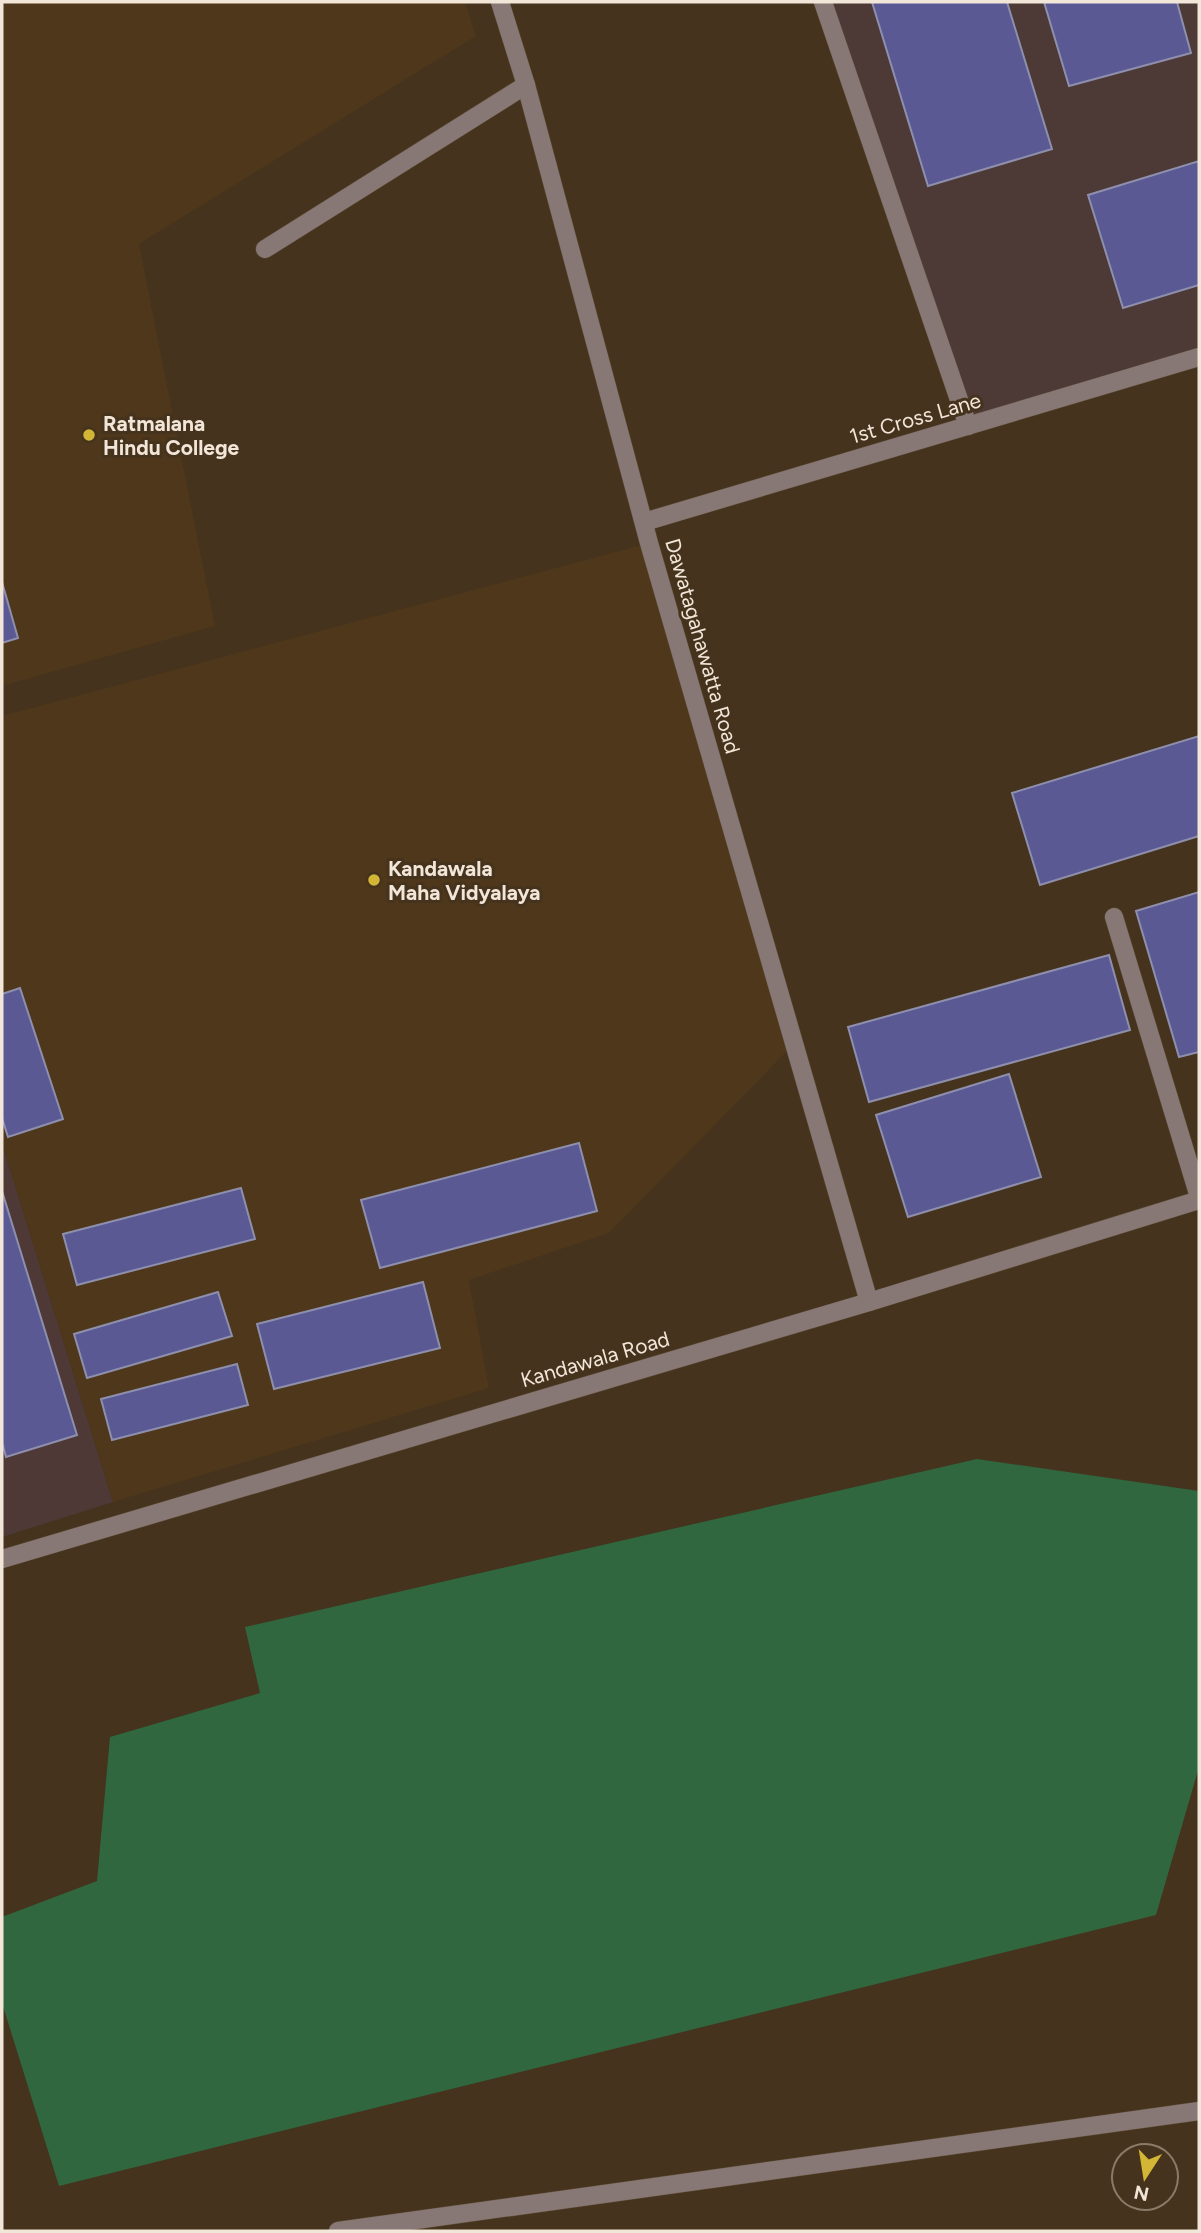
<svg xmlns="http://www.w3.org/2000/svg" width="1201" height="2233" font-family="Figtree,sans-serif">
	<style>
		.commercial { fill: #4d3936 }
		.industrial { fill: #4e3937 }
		.built { fill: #4e371a }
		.green { fill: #30673f }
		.building { fill: #5b5994; stroke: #8e8fad; stroke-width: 2 }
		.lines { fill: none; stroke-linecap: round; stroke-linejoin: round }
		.minor-casing { stroke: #61503b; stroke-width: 19 }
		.minor { stroke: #877876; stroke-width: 18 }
		.poi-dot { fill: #d3b635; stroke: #45331d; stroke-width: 2.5 }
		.labels { text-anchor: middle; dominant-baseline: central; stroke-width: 6; stroke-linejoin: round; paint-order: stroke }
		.street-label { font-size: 21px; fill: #f2e6d9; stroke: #45331d }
		.poi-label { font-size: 21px; font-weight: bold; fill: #f2e6d9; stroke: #45331d; text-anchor: start }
	</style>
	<rect width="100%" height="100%" fill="#45331d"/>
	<polygon class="commercial" points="823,2 1199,2 1199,357 968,426"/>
	<polygon class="industrial" points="2,1143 113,1502 2,1537"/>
	<g class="built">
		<polygon points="2,2 465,2 476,36 139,244 215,626 2,686"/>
		<polygon points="649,543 794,1044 609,1233 469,1280 489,1388 113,1502 2,1143 2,716"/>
	</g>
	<polygon class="green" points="977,1459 1199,1491 1199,1767 1156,1915 59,2186 2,2003 2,1917 97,1881 110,1737 260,1693 245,1627"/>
	<g class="building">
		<polygon points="872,2 1007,2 1052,149 928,186"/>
		<polygon points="1044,2 1177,2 1191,53 1069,86"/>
		<polygon points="1199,161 1199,285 1123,308 1088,195"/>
		<polygon points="2,582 18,638 2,643"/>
		<polygon points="1199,736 1199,836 1040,885 1012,793"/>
		<polygon points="1199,892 1199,1052 1179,1057 1136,911"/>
		<polygon points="1109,955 1130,1030 869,1102 848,1027"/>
		<polygon points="20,988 63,1119 8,1137 2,1118 2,994"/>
		<polygon points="1009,1074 1041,1177 908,1217 876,1115"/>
		<polygon points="579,1143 597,1211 380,1268 361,1200"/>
		<polygon points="241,1188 255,1239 77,1285 63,1234"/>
		<polygon points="2,1191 77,1435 6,1457 2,1442"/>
		<polygon points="423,1282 440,1348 274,1389 257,1324"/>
		<polygon points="218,1292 232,1336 87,1378 74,1334"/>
		<polygon points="237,1364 248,1405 112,1440 101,1399"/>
	</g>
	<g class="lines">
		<g class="minor-casing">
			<g id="minor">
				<polyline points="500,2 526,85 649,543 869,1302"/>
				<polyline points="823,2 968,426"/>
				<polyline points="265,249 526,85"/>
				<polyline points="644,522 1199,357"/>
				<polyline points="1114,917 1199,1197"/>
				<polyline points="2,1559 869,1302 1199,1200"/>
				<polyline points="338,2231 1199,2111"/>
			</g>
		</g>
		<use href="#minor" class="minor"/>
	</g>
	<g class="poi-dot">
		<circle cx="89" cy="435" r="7"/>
		<circle cx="374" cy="880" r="7"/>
	</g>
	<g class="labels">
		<g class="street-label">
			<text transform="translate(915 418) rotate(-16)">1st Cross Lane</text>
			<text transform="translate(703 646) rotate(74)">Dawatagahawatta Road</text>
			<text transform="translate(595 1359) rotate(-16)">Kandawala Road</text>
		</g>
		<g class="poi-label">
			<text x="103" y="423">Ratmalana<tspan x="103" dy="24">Hindu College</tspan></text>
			<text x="388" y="868">Kandawala<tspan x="388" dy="24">Maha Vidyalaya</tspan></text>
		</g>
	</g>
	<rect width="1201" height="2233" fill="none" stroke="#f2e6d9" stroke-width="7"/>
	<g transform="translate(1145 2177) rotate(192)"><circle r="33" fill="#45331d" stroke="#8a7b68" stroke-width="2"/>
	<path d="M0-5L12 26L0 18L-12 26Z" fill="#d3b635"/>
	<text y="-10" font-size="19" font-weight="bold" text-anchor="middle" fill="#f2e6d9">N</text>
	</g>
</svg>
